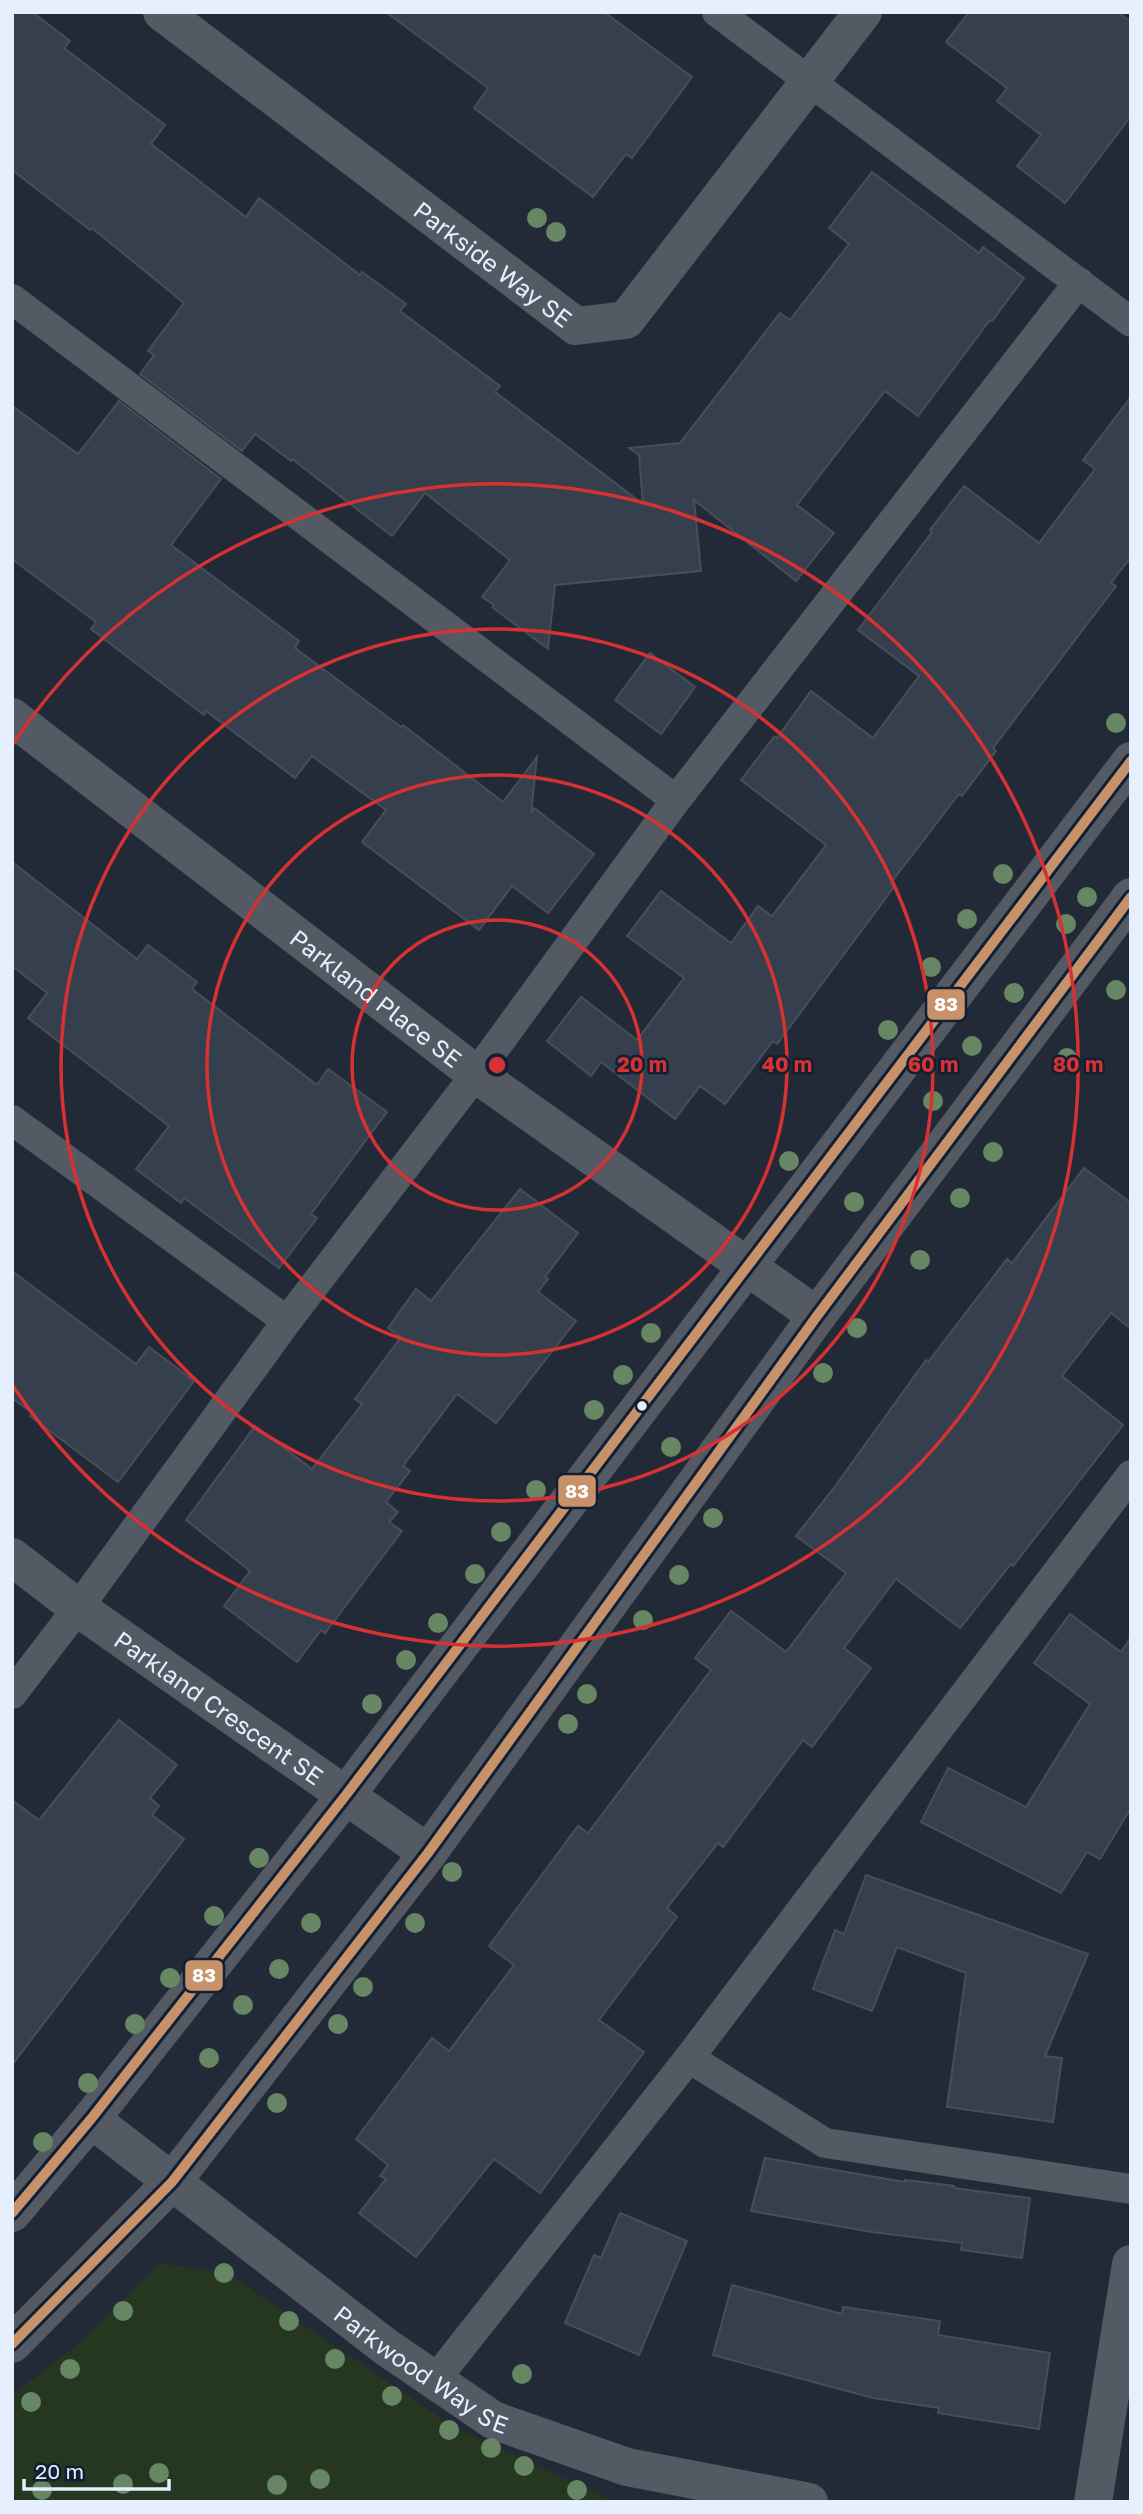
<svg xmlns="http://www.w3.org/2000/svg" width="1143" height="2514" font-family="'Golos Text',sans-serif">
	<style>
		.green { fill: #253720 }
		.building { fill: #363f4d; stroke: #474e59; stroke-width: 2 }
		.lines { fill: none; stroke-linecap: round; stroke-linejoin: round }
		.lane { stroke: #545a64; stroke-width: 30 }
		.street { stroke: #545a64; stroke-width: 38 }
		.secondary { stroke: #545a64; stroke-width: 38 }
		.bus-1-casing { stroke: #111f34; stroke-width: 16 }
		.bus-1 { stroke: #c7916a; stroke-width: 10 }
		.tree { fill: #678663 }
		.ring { fill: none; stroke: #d73233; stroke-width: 3.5 }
		.bus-dot { fill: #e5effd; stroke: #111f34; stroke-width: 2.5 }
		.labels { text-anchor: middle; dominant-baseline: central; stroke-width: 5; stroke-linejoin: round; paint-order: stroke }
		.street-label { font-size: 24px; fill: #e5effd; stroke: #111f34 }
		.centre { fill: #d73233; stroke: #111f34; stroke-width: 3.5 }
		.ring-label { font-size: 21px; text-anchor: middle; font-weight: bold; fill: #d73233; stroke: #111f34; stroke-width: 5; stroke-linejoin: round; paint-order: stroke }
		.line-badge { stroke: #111f34; stroke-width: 2.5 }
		.badge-label { font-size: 19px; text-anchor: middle; font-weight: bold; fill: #fff }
	</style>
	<rect width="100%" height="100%" fill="#222a37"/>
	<polygon class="green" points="160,2263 230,2275 456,2428 615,2502 12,2502 12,2395 76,2346"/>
	<g class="building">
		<polygon points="12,12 32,12 70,41 64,48 165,125 151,144 246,217 259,198 360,275 362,272 406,304 400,311 500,386 495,392 643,504 639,455 629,448 680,443 780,313 790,320 849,244 829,228 872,172 979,253 983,247 1024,278 992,321 990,320 918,416 885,391 797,505 834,533 796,581 694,500 701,571 555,585 548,649 492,607 494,605 482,597 510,560 425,493 392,536 292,459 291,461 255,434 242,451 140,374 154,355 148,351 184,303 92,228 90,230 12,170"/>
		<polygon points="386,12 604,12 692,77 632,158 626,154 593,197 474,108 488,88"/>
		<polygon points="969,12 1118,12 1131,22 1131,116 1065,203 1017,166 1041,135 997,101 1007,88 946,42"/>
		<polygon points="1131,397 1131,557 1111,583 1116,586 993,748 996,751 962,796 959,794 890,884 894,887 777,1044 773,1041 725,1104 700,1086 675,1119 601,1062 591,1076 547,1041 581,997 637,1040 684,978 627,936 661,891 731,943 758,906 772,916 826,845 741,780 774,737 777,738 811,691 873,738 919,676 858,630 932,532 930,530 964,486 1039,543 1095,469 1083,460"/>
		<polygon points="119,401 221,479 171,545 299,641 295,648 401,727 403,725 503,802 537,757 531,813 534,808 594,854 548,913 512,886 479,930 362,842 386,810 312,756 295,778 206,711 204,715 91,629 96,622 12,559 12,406 78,454"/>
		<polygon points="650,653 695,687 661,734 615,700"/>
		<polygon points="12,862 137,959 148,945 197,982 192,989 317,1085 328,1069 387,1112 311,1214 317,1218 279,1268 184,1198 181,1203 136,1169 169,1126 28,1018 47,993 12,966"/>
		<polygon points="1084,1168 1131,1203 1131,1329 1111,1313 1062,1376 1123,1425 1013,1566 1011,1564 960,1628 896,1579 844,1648 871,1668 812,1747 803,1740 723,1847 718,1843 667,1908 677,1917 599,2020 644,2052 540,2193 494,2159 416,2257 359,2213 386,2179 380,2176 388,2165 356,2139 432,2038 449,2051 514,1965 489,1946 578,1826 588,1833 711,1670 695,1658 731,1611 786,1652 846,1573 796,1536 836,1485 926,1360 928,1362 1007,1259 1012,1263"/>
		<polygon points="520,1189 578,1233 545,1277 548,1279 538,1292 576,1321 496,1423 457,1394 403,1466 410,1471 386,1502 398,1512 389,1522 402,1531 325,1633 321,1630 297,1662 224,1606 250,1571 186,1520 255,1426 312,1469 362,1404 355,1399 401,1337 388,1328 416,1289 431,1301"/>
		<polygon points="12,1271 136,1364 149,1347 194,1381 118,1482 30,1416 32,1413 12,1398"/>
		<polygon points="1070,1614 1121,1652 1131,1637 1131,1808 1100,1859 1087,1852 1061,1893 921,1822 948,1768 1026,1807 1090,1704 1034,1663"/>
		<polygon points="119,1720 177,1765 150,1798 159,1806 152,1815 184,1839 12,2065 12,1800 39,1820"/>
		<polygon points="866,1875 1088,1954 1045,2056 1062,2058 1053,2122 947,2107 966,1973 897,1947 872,2011 813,1989 835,1930 844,1934"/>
		<polygon points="765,2158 905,2182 905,2180 954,2186 954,2188 1030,2198 1022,2258 961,2250 962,2243 872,2232 751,2211"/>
		<polygon points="620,2213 687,2241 639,2355 565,2323 594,2255 601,2258"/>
		<polygon points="732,2285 842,2314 843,2307 940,2321 938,2335 1050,2353 1039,2429 938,2413 939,2408 873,2398 713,2355"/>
	</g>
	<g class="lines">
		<g class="lane">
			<polyline points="717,12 1131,322"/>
			<polyline points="12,299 676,800"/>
			<polyline points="12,1120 287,1321"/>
			<polyline points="12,1694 78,1608 287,1321 476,1074 676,800 1079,282"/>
			<polyline points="689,2058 825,2143 1131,2189"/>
			<polyline points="435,2380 689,2058 1131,1475"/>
		</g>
		<g class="street">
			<path id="s1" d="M162 12 576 326 626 320 863 12"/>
			<path id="s2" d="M12 717 476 1074 817 1316"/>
			<path id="s3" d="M12 1557 78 1608 428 1853"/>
			<path id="s4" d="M91 2119 386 2347 493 2420 627 2467 809 2502"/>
			<polyline points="1093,2502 1131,2264"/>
		</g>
		<g class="secondary">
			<polyline points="12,2213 91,2119 346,1795 1131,761"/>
			<polyline points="12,2344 172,2182 428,1853 817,1316 1131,897"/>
		</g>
		<g class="bus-1-casing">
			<g id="bus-1">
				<polyline points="12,2213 91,2119 346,1795 1131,761"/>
				<polyline points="12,2344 172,2182 428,1853 817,1316 1131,897"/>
			</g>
		</g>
		<use href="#bus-1" class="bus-1"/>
	</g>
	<g class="tree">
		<circle cx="537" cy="218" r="10"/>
		<circle cx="556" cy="232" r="10"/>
		<circle cx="1116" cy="723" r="10"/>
		<circle cx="1003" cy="874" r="10"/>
		<circle cx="1087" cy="897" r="10"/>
		<circle cx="967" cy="919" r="10"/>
		<circle cx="1066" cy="924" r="10"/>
		<circle cx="931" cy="967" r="10"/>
		<circle cx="1116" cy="990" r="10"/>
		<circle cx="1014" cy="993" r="10"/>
		<circle cx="888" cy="1030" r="10"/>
		<circle cx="972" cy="1046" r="10"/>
		<circle cx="1067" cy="1058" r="10"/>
		<circle cx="933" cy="1101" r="10"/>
		<circle cx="993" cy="1152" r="10"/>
		<circle cx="789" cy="1161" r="10"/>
		<circle cx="960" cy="1198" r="10"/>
		<circle cx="854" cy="1202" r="10"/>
		<circle cx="920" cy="1260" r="10"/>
		<circle cx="857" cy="1328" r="10"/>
		<circle cx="651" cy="1333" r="10"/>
		<circle cx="823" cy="1373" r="10"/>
		<circle cx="623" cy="1375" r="10"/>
		<circle cx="594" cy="1410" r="10"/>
		<circle cx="671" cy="1447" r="10"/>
		<circle cx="536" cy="1490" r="10"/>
		<circle cx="713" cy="1518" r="10"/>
		<circle cx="501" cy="1532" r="10"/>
		<circle cx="475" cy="1574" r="10"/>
		<circle cx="679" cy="1575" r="10"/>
		<circle cx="643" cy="1620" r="10"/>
		<circle cx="438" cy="1623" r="10"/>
		<circle cx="406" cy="1660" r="10"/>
		<circle cx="587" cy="1694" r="10"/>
		<circle cx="372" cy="1704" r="10"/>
		<circle cx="568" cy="1724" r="10"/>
		<circle cx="259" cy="1858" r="10"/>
		<circle cx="452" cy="1872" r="10"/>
		<circle cx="214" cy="1916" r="10"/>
		<circle cx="311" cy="1923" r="10"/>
		<circle cx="415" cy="1923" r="10"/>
		<circle cx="279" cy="1969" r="10"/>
		<circle cx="170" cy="1978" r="10"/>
		<circle cx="363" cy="1987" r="10"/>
		<circle cx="243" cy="2005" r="10"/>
		<circle cx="135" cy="2024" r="10"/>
		<circle cx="338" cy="2024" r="10"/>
		<circle cx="209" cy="2058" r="10"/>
		<circle cx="88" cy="2083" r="10"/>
		<circle cx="277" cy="2103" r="10"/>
		<circle cx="43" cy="2142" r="10"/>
		<circle cx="224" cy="2273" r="10"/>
		<circle cx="123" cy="2311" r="10"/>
		<circle cx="289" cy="2321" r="10"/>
		<circle cx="335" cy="2359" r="10"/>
		<circle cx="70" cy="2369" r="10"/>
		<circle cx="522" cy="2374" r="10"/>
		<circle cx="392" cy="2396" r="10"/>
		<circle cx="31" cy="2402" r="10"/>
		<circle cx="449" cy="2430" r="10"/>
		<circle cx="491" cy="2448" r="10"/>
		<circle cx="524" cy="2466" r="10"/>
		<circle cx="159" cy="2473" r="10"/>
		<circle cx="320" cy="2479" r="10"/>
		<circle cx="123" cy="2484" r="10"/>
		<circle cx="277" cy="2485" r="10"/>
		<circle cx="42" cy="2490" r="10"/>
		<circle cx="577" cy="2490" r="10"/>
	</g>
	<g class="ring">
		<circle cx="497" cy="1065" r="145"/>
		<circle cx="497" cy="1065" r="290"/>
		<circle cx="497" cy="1065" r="436"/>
		<path d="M13 744A581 581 0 1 1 13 1386"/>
	</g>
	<circle class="bus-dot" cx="642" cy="1406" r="6"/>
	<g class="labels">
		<g class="street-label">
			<text stroke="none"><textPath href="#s1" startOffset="416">Parkside Way SE</textPath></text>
			<text stroke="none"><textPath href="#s2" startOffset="460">Parkland Place SE</textPath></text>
			<text stroke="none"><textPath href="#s3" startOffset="256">Parkland Crescent SE</textPath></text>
			<text stroke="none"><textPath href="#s4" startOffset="415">Parkwood Way SE</textPath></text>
		</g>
	</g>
	<circle cx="497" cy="1065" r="10" class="centre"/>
	<g class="ring-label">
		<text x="642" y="1072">20 m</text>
		<text x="787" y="1072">40 m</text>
		<text x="933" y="1072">60 m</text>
		<text x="1078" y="1072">80 m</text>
	</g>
	<g class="line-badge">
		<rect x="926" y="988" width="40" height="33" rx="7" fill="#c7916a"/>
		<rect x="557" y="1474" width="40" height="34" rx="7" fill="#c7916a"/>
		<rect x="184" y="1959" width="40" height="33" rx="7" fill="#c7916a"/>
	</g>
	<g class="badge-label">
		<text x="946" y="1011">83</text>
		<text x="577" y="1498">83</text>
		<text x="204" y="1982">83</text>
	</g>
	<rect width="1143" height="2514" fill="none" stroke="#e5effd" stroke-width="28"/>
	<path d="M24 2479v10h145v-10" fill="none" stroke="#e5effd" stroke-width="3.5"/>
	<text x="35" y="2479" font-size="21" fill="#e5effd" stroke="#111f34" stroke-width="5" paint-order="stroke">20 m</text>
</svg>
